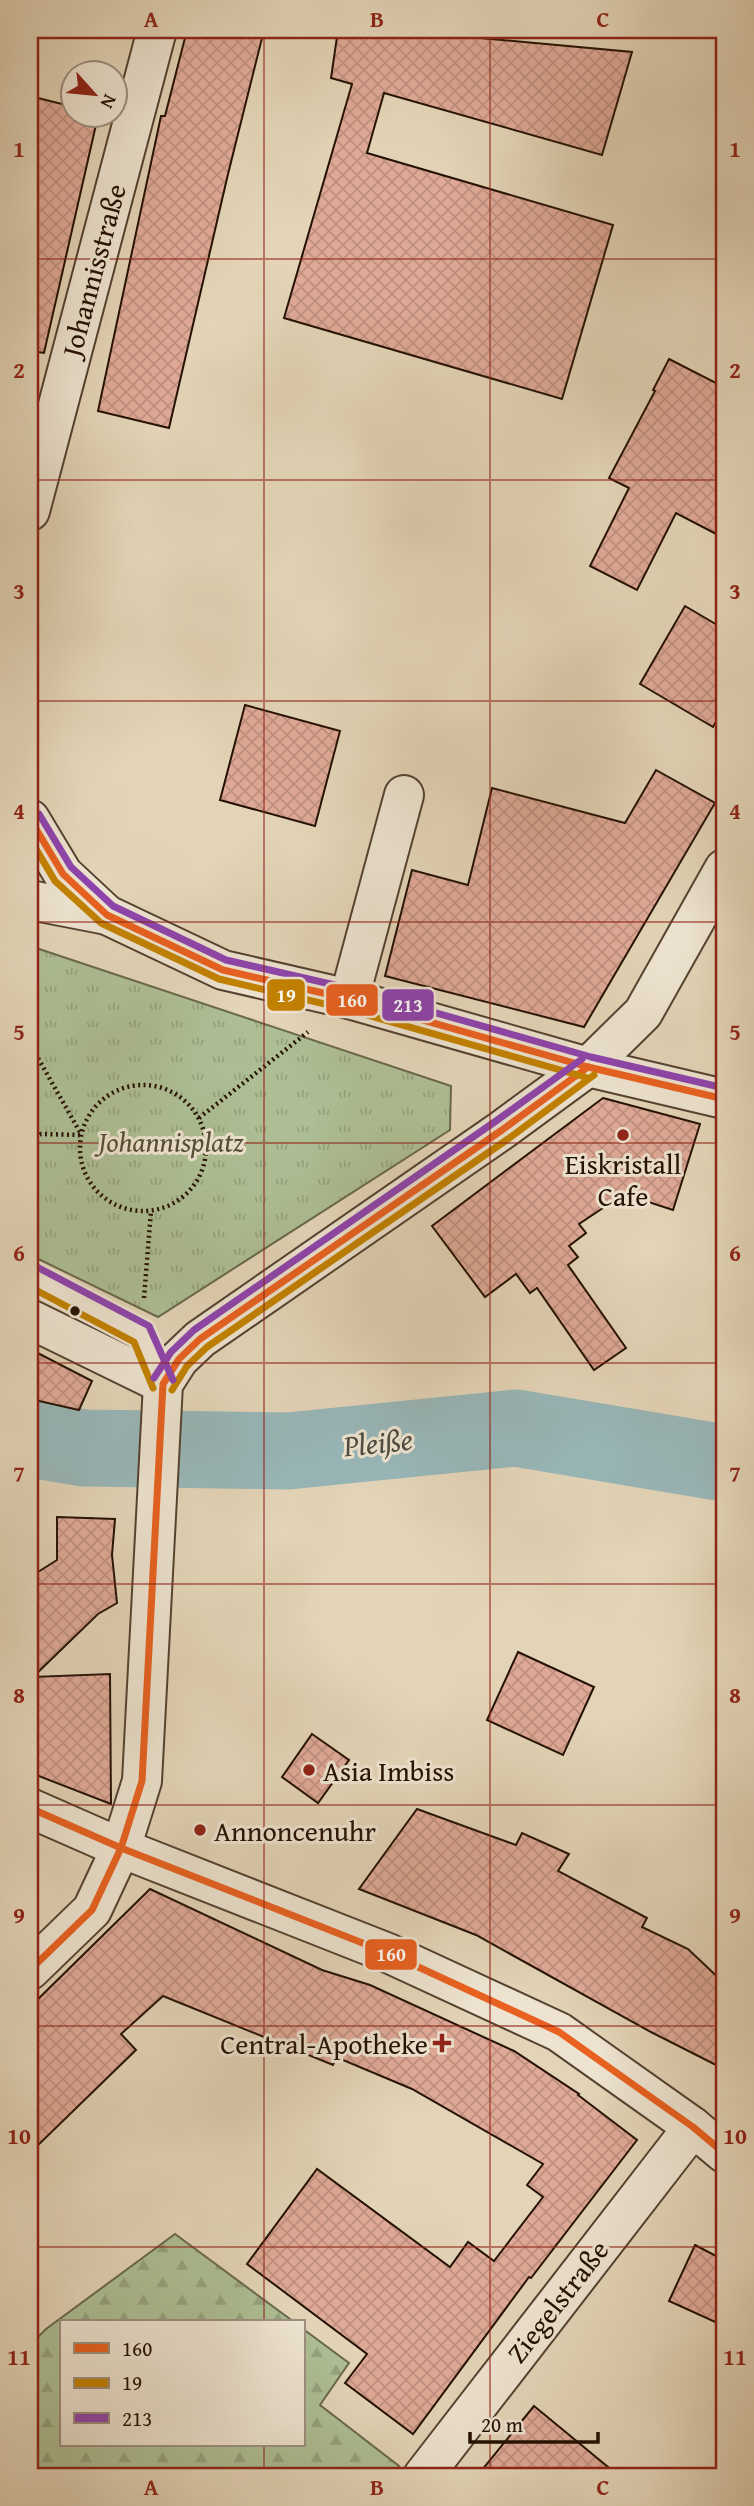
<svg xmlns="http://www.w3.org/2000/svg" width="754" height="2506" font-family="'Gentium Book Plus',serif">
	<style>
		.forest { fill: url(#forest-firs); stroke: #69684c; stroke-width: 2 }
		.park { fill: url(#park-tufts); stroke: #69684c; stroke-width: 2 }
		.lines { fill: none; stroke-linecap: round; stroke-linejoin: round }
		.river { stroke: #98b6b8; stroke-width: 77 }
		.building { fill: url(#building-cross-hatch); stroke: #251103; stroke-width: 2 }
		.service-casing { stroke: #544230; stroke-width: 24 }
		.minor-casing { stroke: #544230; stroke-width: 42 }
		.tertiary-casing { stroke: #544230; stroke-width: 42 }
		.path { stroke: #251103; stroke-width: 4.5; stroke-dasharray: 2 3.5; stroke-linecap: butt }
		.service { stroke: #ede3d0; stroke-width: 21 }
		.minor { stroke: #ede3d0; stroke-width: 38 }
		.tertiary { stroke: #ede3d0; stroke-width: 38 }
		.bus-1-casing { stroke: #ede3d0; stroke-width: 12 }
		.bus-2-casing { stroke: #ede3d0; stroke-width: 12 }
		.bus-3-casing { stroke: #ede3d0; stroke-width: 12 }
		.bus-1 { stroke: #e86120; stroke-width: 7 }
		.bus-2 { stroke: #c28101; stroke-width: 7 }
		.bus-3 { stroke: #8e44ad; stroke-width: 7 }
		.grid { fill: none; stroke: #8f2418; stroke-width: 2; stroke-opacity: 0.55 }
		.poi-dot { fill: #8f2418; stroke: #ede3d0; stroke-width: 2.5 }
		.bus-dot { fill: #251103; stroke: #ede3d0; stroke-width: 2.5 }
		.labels { text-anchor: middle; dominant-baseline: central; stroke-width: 6; stroke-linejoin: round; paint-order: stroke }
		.street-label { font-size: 28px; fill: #251103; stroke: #ede3d0 }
		.park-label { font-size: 28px; font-style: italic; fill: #554e36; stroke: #ede3d0 }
		.poi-label { font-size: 28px; fill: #251103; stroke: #ede3d0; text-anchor: start }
		.water-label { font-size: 30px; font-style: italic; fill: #4d4b42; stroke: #ede3d0 }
		.line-badge { stroke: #ede3d0; stroke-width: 2.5 }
		.badge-label { font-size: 19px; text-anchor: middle; font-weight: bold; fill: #fff }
		.neatline { fill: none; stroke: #8f2418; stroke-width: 2.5 }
		.grid-label { font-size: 23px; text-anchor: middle; font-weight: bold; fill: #8f2418 }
	</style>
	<defs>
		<pattern id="forest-firs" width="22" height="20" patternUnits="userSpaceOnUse" patternTransform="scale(1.75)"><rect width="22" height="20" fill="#adbe94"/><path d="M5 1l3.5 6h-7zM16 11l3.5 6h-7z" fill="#95a27e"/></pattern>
		<pattern id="park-tufts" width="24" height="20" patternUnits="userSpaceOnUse" patternTransform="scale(1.75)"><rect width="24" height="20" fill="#adbe94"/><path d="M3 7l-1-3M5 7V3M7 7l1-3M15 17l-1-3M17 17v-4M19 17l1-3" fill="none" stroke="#95a27e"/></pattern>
		<pattern id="building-cross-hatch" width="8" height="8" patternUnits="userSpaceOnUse" patternTransform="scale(1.75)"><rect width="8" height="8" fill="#dfa997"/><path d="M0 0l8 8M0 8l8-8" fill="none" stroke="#bf9080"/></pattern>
	</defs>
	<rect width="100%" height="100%" fill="#e3d4b7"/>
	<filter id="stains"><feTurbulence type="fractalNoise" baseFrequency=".00286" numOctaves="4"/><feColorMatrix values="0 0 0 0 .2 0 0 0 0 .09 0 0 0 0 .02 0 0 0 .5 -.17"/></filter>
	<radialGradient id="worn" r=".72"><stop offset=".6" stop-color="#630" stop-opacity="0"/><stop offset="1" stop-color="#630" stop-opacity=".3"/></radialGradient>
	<polygon class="forest" points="175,2234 294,2322 61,2322 61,2445 303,2445 303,2329 349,2363 320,2405 399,2466 392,2476 30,2476 30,2345 46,2329"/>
	<polygon class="park" points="30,946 451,1086 450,1130 158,1317 30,1255"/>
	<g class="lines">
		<polyline class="river" points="30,1439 84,1448 288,1451 516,1428 724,1463"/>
	</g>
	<g class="building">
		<polygon points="187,30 264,30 228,174 169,428 98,411 161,116 165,116"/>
		<polygon points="338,30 393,30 632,52 602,155 384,93 367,153 613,225 562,399 284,318 352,84 331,78"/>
		<polygon points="30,96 74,107 74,116 98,116 44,353 30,351"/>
		<polygon points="669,359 724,387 724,538 676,513 637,590 590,566 629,488 609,478 655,391 653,390"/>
		<polygon points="685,606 724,629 724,708 713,727 640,684"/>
		<polygon points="245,705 340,731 315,826 220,800"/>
		<polygon points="656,770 715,803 584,1027 385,976 412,870 468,885 492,788 625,823"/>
		<polygon points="603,1098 700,1124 673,1210 624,1194 579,1224 586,1233 569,1246 578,1257 568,1265 626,1348 594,1370 537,1288 530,1293 516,1274 485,1297 432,1226"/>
		<polygon points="30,1349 92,1381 79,1410 30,1399"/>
		<polygon points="57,1517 115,1519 112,1555 117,1603 98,1614 33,1677 110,1674 111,1804 31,1773 38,1753 30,1748 30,1577 57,1560"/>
		<polygon points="518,1652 594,1687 563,1755 487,1720"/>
		<polygon points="312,1734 349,1760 318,1803 282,1777"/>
		<polygon points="417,1809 516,1845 522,1833 569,1854 558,1871 647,1918 642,1927 688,1949 724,1983 724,2069 651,2032 476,1935 359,1889"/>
		<polygon points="150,1889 322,1970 370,1985 514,2051 579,2094 578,2095 637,2140 531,2278 529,2277 413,2434 345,2383 367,2354 247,2264 317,2169 450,2267 468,2242 494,2261 543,2197 527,2185 543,2164 412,2089 336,2057 333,2065 163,1996 121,2034 136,2050 30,2153 30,2007"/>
		<polygon points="695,2245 724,2260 724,2326 669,2301"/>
		<polygon points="534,2406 619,2476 477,2476"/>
	</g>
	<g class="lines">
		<g class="service-casing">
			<polyline id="service" points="30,1275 142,1334 163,1383"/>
		</g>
		<g class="minor-casing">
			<g id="minor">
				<polyline points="30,511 157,30"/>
				<polyline points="30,900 107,915"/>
				<polyline points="349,999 404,795"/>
				<polyline points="30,1319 163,1384"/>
				<polyline points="30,1970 92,1910 121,1848 142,1781 163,1384 179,1359 200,1339 502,1130 588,1067 643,1013 724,869"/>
				<polyline points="423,2476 693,2127"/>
			</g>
		</g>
		<g class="tertiary-casing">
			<g id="tertiary">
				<polyline points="30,819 63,874 107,915 223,970 349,999 588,1067 724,1099"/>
				<polyline points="30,1808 121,1848 388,1953 559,2032 693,2127 724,2153"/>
			</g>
		</g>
		<g class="path">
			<polyline points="30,1044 81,1134"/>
			<circle cx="143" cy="1148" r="63"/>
			<polyline points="199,1118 308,1032"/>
			<polyline points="30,1140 41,1134 81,1135"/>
			<polyline points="144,1298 151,1211"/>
		</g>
		<use href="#service" class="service"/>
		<use href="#minor" class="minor"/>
		<use href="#tertiary" class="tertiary"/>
		<g class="bus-1-casing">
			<g id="bus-1">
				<polyline points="30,819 63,874 107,915 223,970 349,999 588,1067 724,1099"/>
				<polyline points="30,1808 121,1848 388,1953 559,2032 693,2127 724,2153"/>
				<polyline points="30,1970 92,1910 121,1848 142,1781 163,1384 179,1359 200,1339 502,1130 588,1067"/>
			</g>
		</g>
		<g class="bus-2-casing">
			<g id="bus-2">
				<polyline points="30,839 55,881 101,923 219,979 346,1009 585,1077"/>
				<polyline points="30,1287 134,1342 153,1388"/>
				<polyline points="172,1390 187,1366 207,1347 508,1139 594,1075"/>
			</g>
		</g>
		<g class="bus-3-casing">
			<g id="bus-3">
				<polyline points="39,814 71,867 113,906 226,960 352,989 591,1057 724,1088"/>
				<polyline points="35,1266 149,1326 173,1380"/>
				<polyline points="154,1378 171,1352 194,1330 496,1121 582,1059"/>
			</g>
		</g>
		<use href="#bus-1" class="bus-1"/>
		<use href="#bus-2" class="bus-2"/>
		<use href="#bus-3" class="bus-3"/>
	</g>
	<path class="grid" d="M264 30V2322M490 30V2476M30 259H724M30 480H724M30 701H724M30 922H724M30 1143H724M30 1363H724M30 1584H724M30 1805H724M30 2026H724M30 2247H724M264 2445V2476"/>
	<g class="poi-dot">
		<circle cx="623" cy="1135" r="7"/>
		<circle cx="309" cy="1770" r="7"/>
		<circle cx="200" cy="1830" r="7"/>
		<path d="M438.5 2032.5h7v7h7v7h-7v7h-7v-7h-7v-7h7z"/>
	</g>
	<circle class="bus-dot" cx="75" cy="1311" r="6"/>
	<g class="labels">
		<g class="street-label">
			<text transform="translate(93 270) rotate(-75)">Johannisstraße</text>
			<text transform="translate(557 2301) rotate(-52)">Ziegelstraße</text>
		</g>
		<g class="park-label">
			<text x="171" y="1141">Johannisplatz</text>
		</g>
		<g class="poi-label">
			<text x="623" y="1163" text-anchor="middle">Eiskristall<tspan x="623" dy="32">Cafe</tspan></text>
			<text x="323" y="1770">Asia Imbiss</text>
			<text x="214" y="1830">Annoncenuhr</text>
			<text x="428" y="2043" text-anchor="end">Central-Apotheke</text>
		</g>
		<g class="water-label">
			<text transform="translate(378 1442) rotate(-6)">Pleiße</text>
		</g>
	</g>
	<g class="line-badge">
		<rect x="266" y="978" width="40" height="34" rx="7" fill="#c28101"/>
		<rect x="325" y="983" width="54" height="34" rx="7" fill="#e86120"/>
		<rect x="381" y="988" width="54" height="34" rx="7" fill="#8e44ad"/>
		<rect x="364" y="1938" width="54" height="33" rx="7" fill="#e86120"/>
	</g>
	<g class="badge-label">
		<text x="286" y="1002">19</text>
		<text x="352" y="1007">160</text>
		<text x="408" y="1012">213</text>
		<text x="391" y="1961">160</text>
	</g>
	<rect width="754" height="2506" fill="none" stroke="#e3d4b7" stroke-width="77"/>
	<rect x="60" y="2320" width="245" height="126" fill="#ede3d0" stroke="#9d8f7e" stroke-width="2"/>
	<rect x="74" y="2343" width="35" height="10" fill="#e86120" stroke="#9d8f7e" stroke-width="2"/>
	<text x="122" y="2356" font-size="21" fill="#251103">160</text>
	<rect x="74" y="2378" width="35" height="10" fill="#c28101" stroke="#9d8f7e" stroke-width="2"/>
	<text x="122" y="2390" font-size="21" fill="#251103">19</text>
	<rect x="74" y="2413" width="35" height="10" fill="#8e44ad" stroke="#9d8f7e" stroke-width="2"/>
	<text x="122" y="2426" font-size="21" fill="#251103">213</text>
	<g transform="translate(94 94) rotate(117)"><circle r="33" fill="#ede3d0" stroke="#9d8f7e" stroke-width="2"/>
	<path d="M0-5L12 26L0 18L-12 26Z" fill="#8f2418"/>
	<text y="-10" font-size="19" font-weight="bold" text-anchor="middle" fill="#251103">N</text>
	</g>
	<path d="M470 2432v10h128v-10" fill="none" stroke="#251103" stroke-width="3.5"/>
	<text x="481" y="2432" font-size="21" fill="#251103" stroke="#ede3d0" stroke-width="5" paint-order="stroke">20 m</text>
	<rect x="38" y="38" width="678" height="2430" class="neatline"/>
	<g class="grid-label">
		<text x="151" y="27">A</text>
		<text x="377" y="27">B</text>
		<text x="603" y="27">C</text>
		<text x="19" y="157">1</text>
		<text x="735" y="157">1</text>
		<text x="19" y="378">2</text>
		<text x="735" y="378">2</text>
		<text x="19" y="599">3</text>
		<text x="735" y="599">3</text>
		<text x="19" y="819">4</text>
		<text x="735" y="819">4</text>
		<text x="19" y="1040">5</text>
		<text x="735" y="1040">5</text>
		<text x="19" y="1261">6</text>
		<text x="735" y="1261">6</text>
		<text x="19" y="1482">7</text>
		<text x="735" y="1482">7</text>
		<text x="19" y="1703">8</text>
		<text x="735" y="1703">8</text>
		<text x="19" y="1923">9</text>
		<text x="735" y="1923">9</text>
		<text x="19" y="2144">10</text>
		<text x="735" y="2144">10</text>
		<text x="19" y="2365">11</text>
		<text x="735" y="2365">11</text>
		<text x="151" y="2495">A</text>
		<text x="377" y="2495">B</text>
		<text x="603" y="2495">C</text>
	</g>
	<rect width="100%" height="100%" filter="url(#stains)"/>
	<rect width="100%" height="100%" fill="url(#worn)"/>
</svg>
